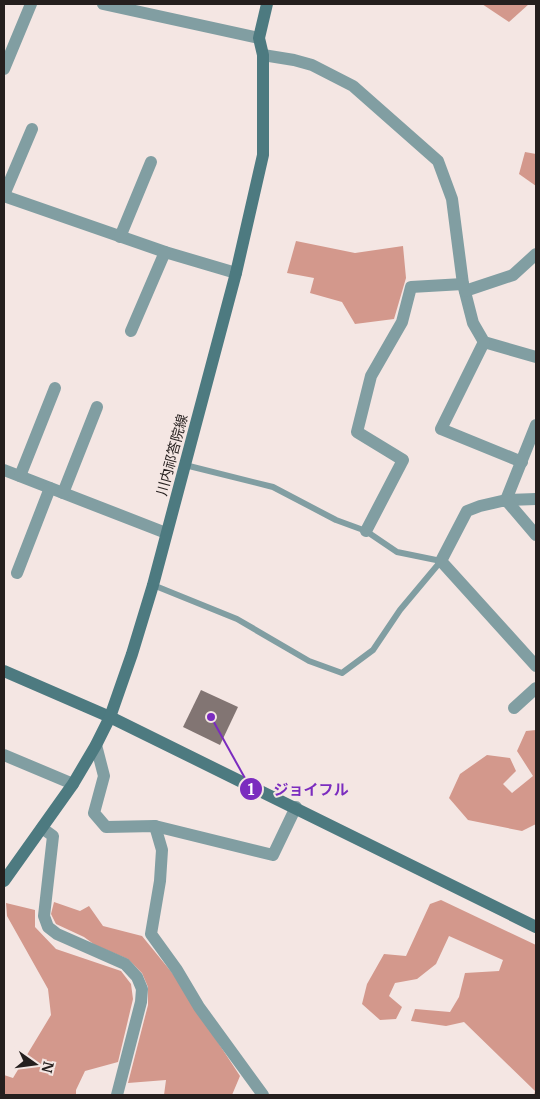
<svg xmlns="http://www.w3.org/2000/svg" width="540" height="1099" font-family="Merriweather,'Noto Sans JP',serif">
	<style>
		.forest { fill: #d3988c }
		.building { fill: #827573 }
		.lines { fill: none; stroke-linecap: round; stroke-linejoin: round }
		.lane { stroke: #819ea2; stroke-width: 6 }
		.street { stroke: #819ea2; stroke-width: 12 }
		.secondary { stroke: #4d7a80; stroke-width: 12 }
		.labels { text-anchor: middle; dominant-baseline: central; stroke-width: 4; stroke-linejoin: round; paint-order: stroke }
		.street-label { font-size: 14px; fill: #251f1e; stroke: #f4e6e3 }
		.leader { fill: none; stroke: #7b2cbf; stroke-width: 2 }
		.callout-dot { fill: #7b2cbf; stroke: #f4e6e3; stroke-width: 2 }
		.mark-label { font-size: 15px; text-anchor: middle; font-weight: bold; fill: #fff }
		.callout-label { font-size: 15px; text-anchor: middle; font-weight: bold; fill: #7b2cbf; stroke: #f4e6e3; stroke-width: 4; stroke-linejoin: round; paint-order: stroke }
	</style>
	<rect width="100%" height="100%" fill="#f4e6e3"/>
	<g class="forest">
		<polygon points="482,4 529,4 509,22"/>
		<polygon points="525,152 536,154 536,186 519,174"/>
		<polygon points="296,241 355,253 403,246 406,278 394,319 355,324 342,302 310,293 314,278 287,273"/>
		<polygon points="536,730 536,824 522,831 468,820 449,798 460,774 487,755 510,758 516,771 503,784 512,793 533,776 517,751 526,731"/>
		<polygon points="441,900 536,945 536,1095 534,1095 535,1091 464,1022 446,1026 411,1021 415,1009 450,1012 459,997 465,973 499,971 503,960 449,936 436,964 417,979 395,983 389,996 402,1007 396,1019 380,1020 362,1004 367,984 384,954 406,956 430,904"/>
		<polygon points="54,902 80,911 89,906 103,926 142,936 173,974 240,1076 232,1095 164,1095 166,1080 128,1083 148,1005 148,987 142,973 128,959 95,945 84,937 56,924 51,914"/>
		<polygon points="6,903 35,910 35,927 56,949 121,971 131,984 133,999 118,1062 85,1071 76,1090 76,1095 4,1095 4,1075 13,1078 51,1015 48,989 7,916"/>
	</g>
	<polygon class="building" points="201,690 238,707 220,745 183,727"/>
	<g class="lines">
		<polyline class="lane" points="153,585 237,619 309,661 342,673 373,650 400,610 441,561 397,552 366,531 336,520 273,487 185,465"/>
		<g class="street">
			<polyline points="103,4 259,38"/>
			<polyline points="263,55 294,60 312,65 353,86 438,161 452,199 463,284 473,323 484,342 536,357"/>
			<polyline points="4,69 31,4"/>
			<polyline points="4,195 32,129"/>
			<polyline points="4,196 165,252 236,273"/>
			<polyline points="120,237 151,162"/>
			<polyline points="465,291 513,275 536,254"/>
			<polyline points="131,331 165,252"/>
			<polyline points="484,342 441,429 522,462"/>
			<polyline points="536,425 506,500 536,499"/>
			<polyline points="4,470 166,533"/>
			<polyline points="20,476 55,388"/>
			<polyline points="63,493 97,407"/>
			<polyline points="366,531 403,460 357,432 371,376 402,322 411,287 463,284"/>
			<polyline points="536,535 506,500 480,506 467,511 441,561 536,666"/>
			<polyline points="17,573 50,488"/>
			<polyline points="514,708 536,688"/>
			<polyline points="96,745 104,776 94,813 106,827 155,826 273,855 296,807"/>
			<polyline points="4,755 73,784"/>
			<polyline points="155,826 162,850 160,881 151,934 177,970 199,1007 263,1095"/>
			<polyline points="42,828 53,836 44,916 48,927 57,934 125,964 137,977 142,989 141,1002 117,1095"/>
		</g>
		<g class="secondary">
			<polyline points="4,671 110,717 536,927"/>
			<polyline points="4,881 73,784 96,745 110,717 132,654 153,585 236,273 263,155 263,55 259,38 267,4"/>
		</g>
	</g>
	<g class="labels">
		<g class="street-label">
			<text transform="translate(172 455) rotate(-75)">川内祁答院線</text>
		</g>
	</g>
	<path class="leader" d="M211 717L251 789"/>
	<g class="callout-dot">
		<circle cx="211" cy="717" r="5"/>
		<circle cx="251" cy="789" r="12"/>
	</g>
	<g class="mark-label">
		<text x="251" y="795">1</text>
	</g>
	<g class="callout-label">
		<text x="311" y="795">ジョイフル</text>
	</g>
	<rect width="540" height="1099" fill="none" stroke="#251f1e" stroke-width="10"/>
	<g transform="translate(35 1064) rotate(104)" stroke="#f4e6e3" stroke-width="4" paint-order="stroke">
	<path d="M0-4L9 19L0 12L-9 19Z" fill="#251f1e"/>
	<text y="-8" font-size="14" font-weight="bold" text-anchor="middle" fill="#251f1e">N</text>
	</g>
</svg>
